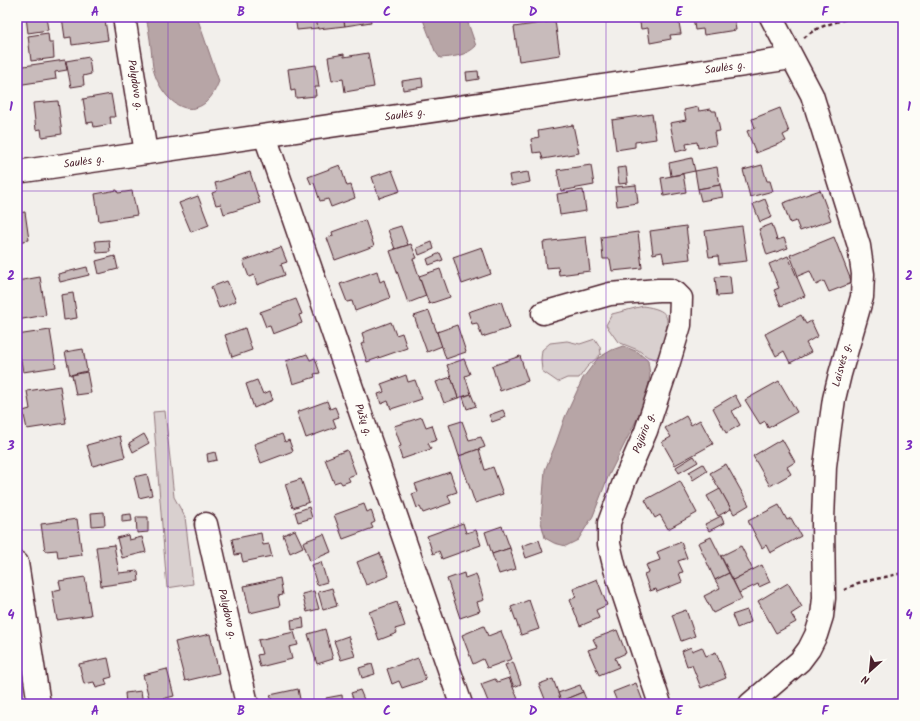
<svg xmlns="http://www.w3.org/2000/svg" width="920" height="721" font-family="Kalam,sans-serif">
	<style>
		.green { fill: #d9d0cf; stroke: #92787d }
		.water { fill: #b7a5a6; stroke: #8b6f75 }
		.building { fill: #c8bbbb; stroke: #4a1f2b }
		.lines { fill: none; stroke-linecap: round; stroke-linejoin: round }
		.minor-casing { stroke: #4a1f2b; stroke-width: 25 }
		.path { stroke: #4a1f2b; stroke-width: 2.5; stroke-dasharray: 4 3; stroke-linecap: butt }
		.minor { stroke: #fdfcf7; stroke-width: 22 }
		.grid { fill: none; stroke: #7b2cbf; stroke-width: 1; stroke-opacity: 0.55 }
		.labels { text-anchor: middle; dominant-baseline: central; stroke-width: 4; stroke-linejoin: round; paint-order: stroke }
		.street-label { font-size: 11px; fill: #4a1f2b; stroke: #fdfcf7 }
		.neatline { fill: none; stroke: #7b2cbf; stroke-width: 1.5 }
		.grid-label { font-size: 13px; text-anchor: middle; font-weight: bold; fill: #7b2cbf }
	</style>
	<rect width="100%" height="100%" fill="#f2efeb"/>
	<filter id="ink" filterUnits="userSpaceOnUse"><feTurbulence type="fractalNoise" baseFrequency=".025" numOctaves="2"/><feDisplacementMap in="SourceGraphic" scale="8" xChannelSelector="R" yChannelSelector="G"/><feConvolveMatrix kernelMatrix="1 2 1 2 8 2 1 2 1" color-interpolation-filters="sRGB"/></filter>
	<g filter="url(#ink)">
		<g class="green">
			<path d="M643 306C669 310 670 316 664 339 661 347 661 353 656 359L648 357 638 350 618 342 606 325 612 314Z"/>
			<polygon points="595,339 600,347 601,354 587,367 579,378 567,378 558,382 542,371 541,359 542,350 550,343 567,341 580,344"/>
			<polygon points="165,411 174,497 185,517 193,584 167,588 153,412"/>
		</g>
		<g class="water">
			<path d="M146 17H197L219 81C215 92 208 105 195 108 175 112 159 89 154 72 152 65 152 56 151 48 150 37 148 27 146 17Z"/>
			<path d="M422 17H466L476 46C466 56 453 57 440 58L435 51Z"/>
			<polygon points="623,346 638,352 648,361 650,375 646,401 608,477 593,516 578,540 566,546 554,543 545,538 541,522 545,470 556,443 565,417 583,378 598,358 612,350"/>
		</g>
		<g class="building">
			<polygon points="26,17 46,17 48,30 28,33"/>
			<polygon points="62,17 100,17 100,21 105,20 108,40 72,45 71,37 65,38"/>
			<polygon points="295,17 316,17 318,28 297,30"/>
			<polygon points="316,17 343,17 345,26 318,29"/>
			<polygon points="343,17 370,17 371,22 345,26"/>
			<polygon points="639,17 678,17 681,34 670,35 671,39 650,43 648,28 641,29"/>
			<polygon points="693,17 734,17 736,30 704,35 703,29 695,30"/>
			<polygon points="555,21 560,55 519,61 514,27"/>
			<polygon points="48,33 49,43 53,43 54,58 31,61 28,36"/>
			<polygon points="368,53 374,87 345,92 343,79 332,81 328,57 344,54 344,57"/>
			<polygon points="89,57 91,74 83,76 84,85 71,87 66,61"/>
			<polygon points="65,60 67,70 55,72 56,79 17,85 17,67"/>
			<polygon points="316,65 319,87 315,87 316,96 296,98 295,90 291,91 288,69"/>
			<polygon points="478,71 479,79 467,81 466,72"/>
			<polygon points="422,78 423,87 403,90 402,81"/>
			<polygon points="111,94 115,117 110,117 111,124 94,127 93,122 87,123 83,99"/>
			<polygon points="58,101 62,134 42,137 41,129 36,130 33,103"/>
			<polygon points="698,107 699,111 711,109 712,111 716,111 720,131 714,132 716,145 698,148 697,142 686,144 687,149 676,152 670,123 686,120 684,110"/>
			<polygon points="780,108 789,132 783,135 786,141 756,153 747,131 755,128 752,119"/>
			<polygon points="652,114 656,139 635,142 635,147 616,150 612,120"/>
			<polygon points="573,125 579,153 543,159 541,152 533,153 531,139 539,137 538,131"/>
			<polygon points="692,158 695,171 671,176 669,163"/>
			<polygon points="340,165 347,186 351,185 355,198 331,207 328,199 320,201 314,183 311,184 308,177"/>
			<polygon points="591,165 594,185 561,191 557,170"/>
			<polygon points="762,165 767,181 770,181 773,191 750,197 743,170"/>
			<polygon points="626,167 628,183 619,184 617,168"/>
			<polygon points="717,167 720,185 698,189 695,171"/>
			<polygon points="392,170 400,191 379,198 372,177"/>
			<polygon points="250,172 260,203 224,214 221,204 216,205 212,193 217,191 215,183"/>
			<polygon points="528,172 530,182 511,186 509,175"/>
			<polygon points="683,174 686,192 664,196 661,178"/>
			<polygon points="636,185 638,203 617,206 615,187"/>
			<polygon points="720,185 723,197 701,201 698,189"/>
			<polygon points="117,190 118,193 132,191 137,215 99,221 95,194"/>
			<polygon points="583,190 586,211 560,215 557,194"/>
			<polygon points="820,190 831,220 800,231 796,221 790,223 783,203"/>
			<polygon points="198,196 209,225 191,232 179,203"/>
			<polygon points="765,199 772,217 760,222 753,204"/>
			<polygon points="25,212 29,240 17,242 17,213"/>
			<polygon points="365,220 374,246 335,260 327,238 333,236 332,232"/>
			<polygon points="772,224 777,240 784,238 788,248 767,255 759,229"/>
			<polygon points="401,226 408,245 395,249 388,230"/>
			<polygon points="686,226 690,259 664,262 662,252 653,254 650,231"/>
			<polygon points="742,226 747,261 719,264 718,256 709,257 705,231"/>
			<polygon points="638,232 642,268 612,271 610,259 603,259 601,237"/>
			<polygon points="586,237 590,271 559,275 558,267 546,268 543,242"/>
			<polygon points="834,237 852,283 829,292 824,281 816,285 810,271 798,276 790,255"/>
			<polygon points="109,240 110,252 97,253 95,241"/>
			<polygon points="432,242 434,249 419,255 417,248"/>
			<polygon points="411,244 417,258 413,259 426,296 408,303 390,251"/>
			<polygon points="281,247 287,262 281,264 285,275 257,285 254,275 249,277 243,261"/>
			<polygon points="482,247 491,274 462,284 453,257"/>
			<polygon points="440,253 443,260 429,265 427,259"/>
			<polygon points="115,256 118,269 99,274 96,261"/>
			<polygon points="788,256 805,296 781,306 774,290 779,288 769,264"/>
			<polygon points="87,267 89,275 60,282 58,274"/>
			<polygon points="440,269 450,297 429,304 419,276"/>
			<polygon points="377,271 380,282 384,280 390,298 355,311 352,301 347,302 340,284"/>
			<polygon points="730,276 732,295 717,296 715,277"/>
			<polygon points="40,277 46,315 17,320 17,281"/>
			<polygon points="227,281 236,301 219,308 211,287"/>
			<polygon points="73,293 77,318 64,320 61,295"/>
			<polygon points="296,299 302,314 299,315 302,323 273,334 270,326 266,327 260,312"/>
			<polygon points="501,301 510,328 482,337 477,323 472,324 468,312"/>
			<polygon points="429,311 442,346 427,352 414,316"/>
			<polygon points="801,315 806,324 811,321 818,336 806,343 811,352 790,363 784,351 776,356 765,334"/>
			<polygon points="391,322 396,335 402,333 407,348 367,362 361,344 365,343 362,333"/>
			<polygon points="457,325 466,352 446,359 437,332"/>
			<polygon points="245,328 252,350 232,357 225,335"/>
			<polygon points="50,330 56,367 23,372 20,355 17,356 17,335"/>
			<polygon points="83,349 87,371 70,375 65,352"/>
			<polygon points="307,354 310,360 315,358 320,373 314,374 315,377 293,384 286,361"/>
			<polygon points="520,356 528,381 500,391 492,366"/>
			<polygon points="464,359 470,374 465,376 471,394 458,398 447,365"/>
			<polygon points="87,372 91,393 76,395 72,375"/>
			<polygon points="406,375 408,382 415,380 422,399 391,409 388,401 381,404 378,394 384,392 381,384"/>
			<polygon points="451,377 458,398 444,403 436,382"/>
			<polygon points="257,380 263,394 270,391 273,400 254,408 246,384"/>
			<polygon points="779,381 797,412 768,428 765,421 760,424 745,400"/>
			<polygon points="60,386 66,423 27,429 23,411 30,409 27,391"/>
			<polygon points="471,394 476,406 467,409 463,397"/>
			<polygon points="735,395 741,406 732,411 740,425 726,433 713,408"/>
			<polygon points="327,401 330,409 335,407 339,417 333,419 336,427 306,438 297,412"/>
			<polygon points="503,410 506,417 492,422 489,415"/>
			<polygon points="686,416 691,425 700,420 713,444 675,465 662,442 671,437 665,428"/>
			<polygon points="422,417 426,427 432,425 437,440 428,443 431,449 402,459 398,447 401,446 394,426"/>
			<polygon points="462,421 469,440 481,437 485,447 459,456 449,425"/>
			<polygon points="144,434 149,443 133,452 129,443"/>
			<polygon points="282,434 285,442 289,440 293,451 261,463 254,444"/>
			<polygon points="120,436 125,457 93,466 87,445"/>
			<polygon points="782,439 795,462 787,467 791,474 770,486 753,456"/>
			<polygon points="479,449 485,470 493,467 503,494 475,503 459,456"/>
			<polygon points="347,450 356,474 348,477 350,481 342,484 340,481 334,483 325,459"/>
			<polygon points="215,452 217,460 208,462 207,454"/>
			<polygon points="694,456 698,462 679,473 676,467"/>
			<polygon points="703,464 707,471 693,480 689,472"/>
			<polygon points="726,464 749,505 734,514 710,473"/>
			<polygon points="450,472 457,492 448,495 451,503 423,513 420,507 417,508 412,494 418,492 415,484"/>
			<polygon points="147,474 152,495 139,498 134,477"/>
			<polygon points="301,479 309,502 293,508 285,484"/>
			<polygon points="680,481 697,513 668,529 660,515 655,518 645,500"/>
			<polygon points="720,489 731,509 718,516 707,496"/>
			<polygon points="364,504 367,512 371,510 375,522 371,524 373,528 343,539 334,515"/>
			<polygon points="779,505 787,520 791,518 801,536 770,553 766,545 762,548 748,521"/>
			<polygon points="309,507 312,518 298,522 295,512"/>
			<polygon points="104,512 105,525 92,526 91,513"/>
			<polygon points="131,514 132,521 122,522 122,515"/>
			<polygon points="721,516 724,523 709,531 705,524"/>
			<polygon points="136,517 148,517 148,532 137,533"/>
			<polygon points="77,519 82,555 58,558 57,550 45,551 41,524"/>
			<polygon points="463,523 466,533 476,530 481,545 442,559 439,551 433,554 427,536"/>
			<polygon points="502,526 510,548 492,554 485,532"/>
			<polygon points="295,530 303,547 290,553 283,535"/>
			<polygon points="261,533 263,545 269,544 272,556 243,562 241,554 235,555 232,539"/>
			<polygon points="324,534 331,552 310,561 303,542"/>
			<polygon points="128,535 129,540 142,537 146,552 122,558 117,538"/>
			<polygon points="711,537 729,573 715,580 698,543"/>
			<polygon points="539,540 543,552 526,558 522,546"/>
			<polygon points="681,542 687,558 678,561 683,572 679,573 682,582 657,592 656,589 650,591 644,574 649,572 646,565 660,560 657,552"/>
			<polygon points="114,545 119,573 138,571 139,581 101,586 96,547"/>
			<polygon points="741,546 753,570 733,580 721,556"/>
			<polygon points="510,548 516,569 499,574 492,554"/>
			<polygon points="380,553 389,576 366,585 357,562"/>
			<polygon points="321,562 327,582 317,585 311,565"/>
			<polygon points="762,565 770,582 759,587 758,584 739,593 733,580"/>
			<polygon points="464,573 465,578 476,574 484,600 477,602 480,611 460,618 447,579"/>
			<polygon points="729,573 742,599 713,613 704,596 720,588 715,580"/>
			<polygon points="85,577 91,615 57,620 52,591 61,589 59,581"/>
			<polygon points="280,578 283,595 278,596 280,606 250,613 244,586"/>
			<polygon points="597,579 607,605 596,610 599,618 580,626 570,600 576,597 573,589"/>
			<polygon points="788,583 802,607 791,614 796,622 776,633 758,601"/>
			<polygon points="332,588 337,606 323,610 318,592"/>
			<polygon points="314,591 319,609 307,612 302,594"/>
			<polygon points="529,600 539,629 521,635 511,607"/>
			<polygon points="397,602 405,626 395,629 397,633 379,640 369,612"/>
			<polygon points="686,610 695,636 681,641 672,615"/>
			<polygon points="747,610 751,622 737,628 732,615"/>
			<polygon points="303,618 304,628 292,630 291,620"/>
			<polygon points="484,626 488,636 501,631 512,659 487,668 483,659 473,664 462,635"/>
			<polygon points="325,629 333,659 317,664 308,634"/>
			<polygon points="617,630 626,653 615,658 619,667 599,675 588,650 597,647 593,639"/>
			<polygon points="294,632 298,645 289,647 292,659 260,667 257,655 262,654 258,640"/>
			<polygon points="210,634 219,673 185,681 175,642"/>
			<polygon points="348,636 355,656 341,660 334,641"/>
			<polygon points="691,647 692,651 702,647 706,656 716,652 726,678 701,688 692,665 687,666 682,651"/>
			<polygon points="108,658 112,677 105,679 107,685 96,688 94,682 84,684 79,664"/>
			<polygon points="418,658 426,680 402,688 399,681 392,684 387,669"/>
			<polygon points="513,662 521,684 514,687 505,665"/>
			<polygon points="372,664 375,674 362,678 359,668"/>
			<polygon points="167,669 174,696 150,702 143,675"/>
			<polygon points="509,678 518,699 513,701 514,704 489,704 481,684 495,679 497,682"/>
			<polygon points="553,679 561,701 553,704 547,704 539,684"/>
			<polygon points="636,683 644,704 618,704 613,692"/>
			<polygon points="580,685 583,692 561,701 558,693"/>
			<polygon points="298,689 301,704 266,704 266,702 272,701 270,695"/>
			<polygon points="360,690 365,702 367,701 368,704 348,704 354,701 351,693"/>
			<polygon points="141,691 143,704 126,704 125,693"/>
			<polygon points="583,692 588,704 562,704 561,701"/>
			<polygon points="342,695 343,704 327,704 326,698"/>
		</g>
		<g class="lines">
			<g class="minor-casing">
				<g id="minor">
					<polyline points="124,17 146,153"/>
					<polyline points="265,136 461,704"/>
					<polyline points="17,172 792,58"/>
					<polyline points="543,313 610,294 658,290 670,290 676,293 681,298 680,325 668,365 646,431 624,482 609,523 609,544 615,569 660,704"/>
					<polyline points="206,524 247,704"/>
					<polyline points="17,563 39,704"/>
					<polyline points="750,704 800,661 809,649 816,635 822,616 824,598 823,521 825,466 830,427 834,399 840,374 862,297 863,274 859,246 812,95 771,17"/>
				</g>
			</g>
			<g class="path">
				<path d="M804 38C816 26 837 22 853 17"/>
				<polyline points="844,590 858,583 903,573"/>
			</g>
			<use href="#minor" class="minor"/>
		</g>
	</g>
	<path class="grid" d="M168 17V704M314 17V704M460 17V704M606 17V704M752 17V704M17 191H903M17 360H903M17 530H903"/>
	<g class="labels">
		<g class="street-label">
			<text transform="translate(725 68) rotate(-8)">Saulės g.</text>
			<text transform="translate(135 85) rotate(81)">Palydovo g.</text>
			<text transform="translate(405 115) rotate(-8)">Saulės g.</text>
			<text transform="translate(84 162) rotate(-8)">Saulės g.</text>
			<text transform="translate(842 365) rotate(-75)">Laisvės g.</text>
			<text transform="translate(363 420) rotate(71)">Pušų g.</text>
			<text transform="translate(644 433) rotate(-69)">Pajūrio g.</text>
			<text transform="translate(227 614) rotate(77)">Palydovo g.</text>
		</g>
	</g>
	<rect width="920" height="721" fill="none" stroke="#fdfcf7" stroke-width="44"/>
	<g transform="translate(870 671) rotate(207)" stroke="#fdfcf7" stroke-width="3" paint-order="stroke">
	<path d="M0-3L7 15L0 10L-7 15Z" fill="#4a1f2b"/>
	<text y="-6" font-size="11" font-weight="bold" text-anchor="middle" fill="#4a1f2b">N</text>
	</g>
	<rect x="22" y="22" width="876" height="677" class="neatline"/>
	<g class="grid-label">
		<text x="95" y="16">A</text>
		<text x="241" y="16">B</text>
		<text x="387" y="16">C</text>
		<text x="533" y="16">D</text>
		<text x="679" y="16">E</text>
		<text x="825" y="16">F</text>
		<text x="11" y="111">1</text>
		<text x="909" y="111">1</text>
		<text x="11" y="280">2</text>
		<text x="909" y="280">2</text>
		<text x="11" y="450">3</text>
		<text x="909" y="450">3</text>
		<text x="11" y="619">4</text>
		<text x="909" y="619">4</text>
		<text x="95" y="715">A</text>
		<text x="241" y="715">B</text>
		<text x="387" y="715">C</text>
		<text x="533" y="715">D</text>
		<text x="679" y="715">E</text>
		<text x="825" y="715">F</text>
	</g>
</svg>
